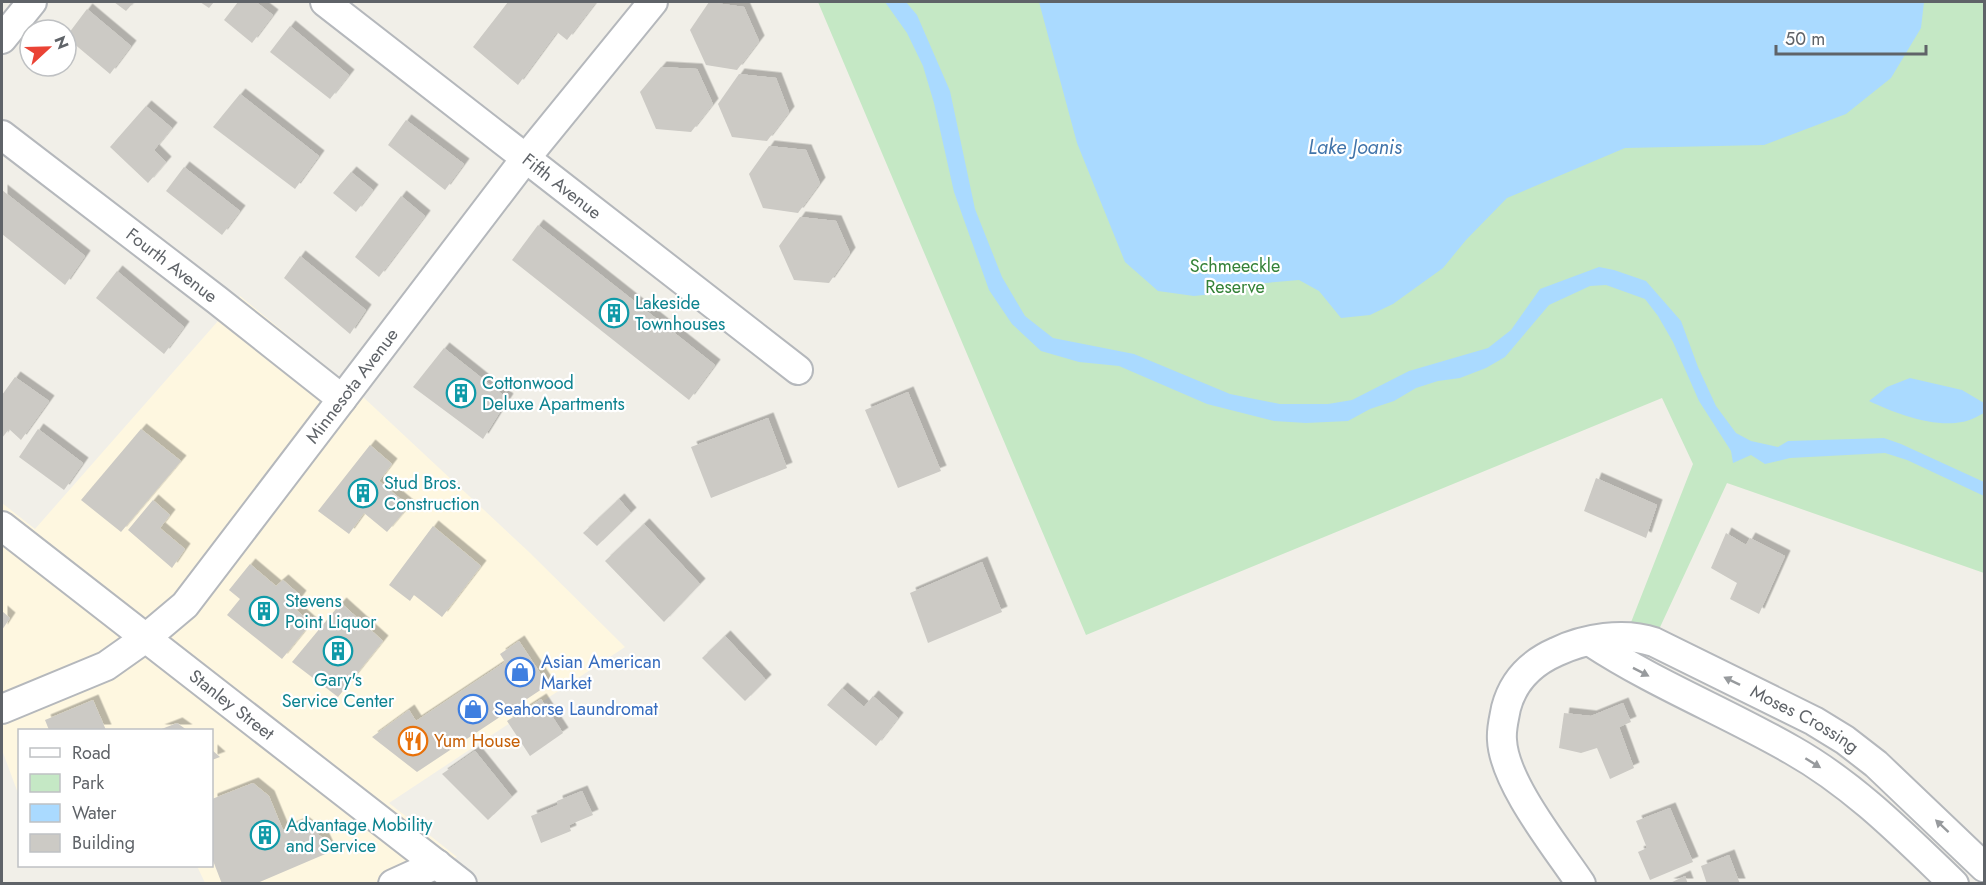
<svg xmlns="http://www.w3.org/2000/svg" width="1986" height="885" font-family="Jost,sans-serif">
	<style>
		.commercial { fill: #fef7e0 }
		.green { fill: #c5e8c5 }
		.water { fill: #aadaff }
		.building { fill: #cccac5; filter: url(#shadow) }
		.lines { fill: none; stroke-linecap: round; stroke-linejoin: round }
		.minor-casing { stroke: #b5b8bc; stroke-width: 32 }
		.minor { stroke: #fff; stroke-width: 28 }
		.oneway { fill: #979a9d }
		.labels { text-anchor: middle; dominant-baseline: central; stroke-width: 4.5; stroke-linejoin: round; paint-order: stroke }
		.street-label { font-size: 18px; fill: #5f6368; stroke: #fff }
		.park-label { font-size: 18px; fill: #348238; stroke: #fff }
		.culture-label { font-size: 18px; fill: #0d838f; stroke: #fff; text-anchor: start }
		.shop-label { font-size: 18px; fill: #366cbe; stroke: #fff; text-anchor: start }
		.food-label { font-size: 18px; fill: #c56008; stroke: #fff; text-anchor: start }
		.water-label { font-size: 20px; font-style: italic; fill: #4174aa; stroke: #fff }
	</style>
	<defs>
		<filter id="shadow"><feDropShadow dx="5.5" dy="-5.5" stdDeviation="0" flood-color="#0004"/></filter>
	</defs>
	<rect width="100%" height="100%" fill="#f1efe8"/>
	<polygon class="commercial" points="240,296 362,396 529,552 625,647 389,803 457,857 395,883 205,883 197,866 212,866 212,730 20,730 19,796 2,750 2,503 35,529"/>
	<polygon class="green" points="818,2 1984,2 1984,573 1727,483 1655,638 1628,630 1693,464 1662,398 1086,635"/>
	<g class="water">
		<polygon points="885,2 906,2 917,15 950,91 975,209 1002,277 1025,316 1053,338 1134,354 1230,394 1280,404 1328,404 1352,400 1409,371 1488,348 1511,330 1540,289 1599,267 1614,270 1646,281 1681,321 1698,367 1716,406 1736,433 1751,441 1778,447 1788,441 1884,438 1901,444 1984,482 1984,496 1907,460 1885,453 1790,458 1765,464 1751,455 1733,463 1731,451 1699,401 1673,342 1658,316 1645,299 1606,285 1590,286 1549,305 1505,357 1486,368 1460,378 1438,381 1416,388 1394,401 1370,409 1348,421 1306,423 1274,421 1207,404 1119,366 1079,362 1041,351 1012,324 989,290 954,192 934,103 923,66 907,33"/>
		<polygon points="1039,2 1924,2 1921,28 1891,78 1846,114 1764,145 1625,148 1507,198 1466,240 1443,268 1393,304 1370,315 1341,318 1319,291 1299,280 1265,283 1233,292 1194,296 1158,291 1125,262 1077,143"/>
		<path d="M1910 378 1962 390 1984 403V413C1978 416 1970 421 1962 422 1934 428 1894 413 1869 401L1887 387Z"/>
	</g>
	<g class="building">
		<polygon points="114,2 134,2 126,11"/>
		<polygon points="200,2 214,2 209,8"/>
		<polygon points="238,2 256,2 273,15 252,43 224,20"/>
		<polygon points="508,2 596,2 567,40 557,32 518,85 473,47"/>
		<polygon points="709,2 744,7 759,41 737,70 706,65 690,30"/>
		<polygon points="87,9 131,46 110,74 66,37"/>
		<polygon points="290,26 349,75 330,99 270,52"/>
		<polygon points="661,67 697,69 713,104 691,132 656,129 640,92"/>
		<polygon points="739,74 776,78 789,112 767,141 732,137 718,104"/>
		<polygon points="240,94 319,156 295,189 213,127"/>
		<polygon points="146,106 172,128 154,150 166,162 148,183 110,147"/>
		<polygon points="406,120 464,164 445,190 388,145"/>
		<polygon points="769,146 806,150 820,183 798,213 763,208 749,174"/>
		<polygon points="184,167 240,211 222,235 166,191"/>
		<polygon points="351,172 373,190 356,212 333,193"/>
		<polygon points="2,190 85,256 65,285 2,234"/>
		<polygon points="401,196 425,216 379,277 355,257"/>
		<polygon points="800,217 836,221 850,253 829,283 794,280 779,246"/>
		<polygon points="538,225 715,365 689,400 512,260"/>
		<polygon points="300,256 366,310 350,334 284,278"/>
		<polygon points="117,271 184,327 164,354 96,298"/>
		<polygon points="444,348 508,399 483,439 413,387"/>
		<polygon points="15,377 49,401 21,440 9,429 2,438 2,395"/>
		<polygon points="908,392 941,471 898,488 865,410"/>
		<polygon points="768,418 787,468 711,498 691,447"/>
		<polygon points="38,429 83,463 64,490 19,457"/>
		<polygon points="141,429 181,461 121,532 81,500"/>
		<polygon points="370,445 392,464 379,481 409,506 387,532 364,513 349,534 318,511"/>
		<polygon points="1596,478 1657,505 1646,538 1584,511"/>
		<polygon points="619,499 631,513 597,546 583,533"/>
		<polygon points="153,500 170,515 160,528 185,549 172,568 128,530"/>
		<polygon points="644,524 700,584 664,622 605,561"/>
		<polygon points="433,526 481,566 442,617 414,595 410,601 389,585"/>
		<polygon points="1726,533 1746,545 1750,538 1785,556 1759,614 1730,599 1737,583 1711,568"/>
		<polygon points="982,562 1002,612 928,643 910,593"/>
		<polygon points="250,564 276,586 283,580 301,596 293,607 311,623 282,659 227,615 240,599 229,590"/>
		<polygon points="341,603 383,641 338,697 292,662"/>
		<polygon points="2,611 10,618 2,630"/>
		<polygon points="725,636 766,680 745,701 702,658"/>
		<polygon points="519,641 548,685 417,772 372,737 409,710 416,721 505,662 500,654"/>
		<polygon points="842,688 864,707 873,696 898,718 876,746 827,705"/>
		<polygon points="541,699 563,733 530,756 507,721"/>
		<polygon points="93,700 106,730 49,730 45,720"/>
		<polygon points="1623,703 1631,722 1619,727 1634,768 1610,779 1597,748 1581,753 1559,748 1564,713 1591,716"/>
		<polygon points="177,723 187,730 159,730"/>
		<polygon points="212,750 220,757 212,760"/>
		<polygon points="475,751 512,797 488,820 442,774"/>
		<polygon points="253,783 269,796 283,830 303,822 324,839 330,852 255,884 222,884 212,858 212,799"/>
		<polygon points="582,791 593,815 569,825 571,831 541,843 531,816 558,805 557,801"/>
		<polygon points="1670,808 1693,862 1650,880 1638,852 1647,848 1636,821"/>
		<polygon points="1729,855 1740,884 1707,884 1701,866"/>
		<polygon points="1685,876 1688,884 1668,884"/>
	</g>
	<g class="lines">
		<g class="minor-casing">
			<g id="minor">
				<path id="s1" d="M325 2 798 370"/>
				<polyline points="2,39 32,2"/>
				<path id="s2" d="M2 135 217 300 342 399"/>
				<path id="s3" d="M2 526 462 884"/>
				<path d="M1591 642C1655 684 1726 712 1792 750 1854 785 1903 835 1954 884"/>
				<path id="s4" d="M2 709 106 666 147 637 185 605 525 159 653 2"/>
				<polyline points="393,884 437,864"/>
				<path id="s5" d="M1581 884C1557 848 1504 783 1502 740 1501 729 1504 719 1506 708 1513 681 1531 663 1556 652 1585 638 1624 632 1654 642L1814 721 1845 740 1876 764 1984 867"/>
			</g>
		</g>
		<use href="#minor" class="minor"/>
	</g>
	<defs><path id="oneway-solid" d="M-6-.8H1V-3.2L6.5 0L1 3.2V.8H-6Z" transform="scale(1.5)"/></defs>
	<g class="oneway">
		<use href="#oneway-solid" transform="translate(1641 672) rotate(27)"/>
		<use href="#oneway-solid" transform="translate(1732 681) rotate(-154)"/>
		<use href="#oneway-solid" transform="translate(1813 763) rotate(32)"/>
		<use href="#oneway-solid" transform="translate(1942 826) rotate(-137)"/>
	</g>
	<defs>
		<g id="building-ring" transform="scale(1.5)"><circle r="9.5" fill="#fff" stroke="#0f9aa8" stroke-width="1.5"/><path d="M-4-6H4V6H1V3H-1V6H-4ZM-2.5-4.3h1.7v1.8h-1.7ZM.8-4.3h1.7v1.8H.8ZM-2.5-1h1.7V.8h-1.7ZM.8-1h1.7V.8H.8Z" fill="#0f9aa8"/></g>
		<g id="shop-ring" transform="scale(1.5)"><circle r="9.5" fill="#fff" stroke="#3f7fe0" stroke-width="1.5"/><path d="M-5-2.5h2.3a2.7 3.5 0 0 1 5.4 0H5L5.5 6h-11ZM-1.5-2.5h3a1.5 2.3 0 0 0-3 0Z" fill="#3f7fe0"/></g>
		<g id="restaurant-ring" transform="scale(1.5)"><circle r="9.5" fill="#fff" stroke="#e8710a" stroke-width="1.5"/><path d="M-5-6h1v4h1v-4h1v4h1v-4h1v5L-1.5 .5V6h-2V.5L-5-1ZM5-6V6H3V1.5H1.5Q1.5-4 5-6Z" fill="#e8710a"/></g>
	</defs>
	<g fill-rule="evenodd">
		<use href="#building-ring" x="614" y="313"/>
		<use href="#building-ring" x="461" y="393"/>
		<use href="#building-ring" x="363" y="493"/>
		<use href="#building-ring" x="264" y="611"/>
		<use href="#building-ring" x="338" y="651"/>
		<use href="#shop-ring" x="520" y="672"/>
		<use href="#shop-ring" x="473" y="709"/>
		<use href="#restaurant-ring" x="413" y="741"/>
		<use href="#building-ring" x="265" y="835"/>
	</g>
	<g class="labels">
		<g class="street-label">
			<text stroke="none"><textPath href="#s1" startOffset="300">Fifth Avenue</textPath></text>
			<text stroke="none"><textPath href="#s2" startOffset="214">Fourth Avenue</textPath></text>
			<text stroke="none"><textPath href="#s4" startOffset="488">Minnesota Avenue</textPath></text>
			<text stroke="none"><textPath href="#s3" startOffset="291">Stanley Street</textPath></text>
			<text stroke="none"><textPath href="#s5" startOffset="546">Moses Crossing</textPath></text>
		</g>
		<g class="park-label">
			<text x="1235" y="266">Schmeeckle<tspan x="1235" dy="21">Reserve</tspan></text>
		</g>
		<g class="culture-label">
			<text x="635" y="303">Lakeside<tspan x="635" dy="21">Townhouses</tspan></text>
			<text x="482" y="383">Cottonwood<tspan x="482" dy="21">Deluxe Apartments</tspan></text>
			<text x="384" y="483">Stud Bros.<tspan x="384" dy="21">Construction</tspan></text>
			<text x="285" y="601">Stevens<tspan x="285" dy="21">Point Liquor</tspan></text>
			<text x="338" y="680" text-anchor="middle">Gary's<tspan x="338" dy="21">Service Center</tspan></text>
			<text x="286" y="825">Advantage Mobility<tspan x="286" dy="21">and Service</tspan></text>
		</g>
		<g class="shop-label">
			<text x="541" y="662">Asian American<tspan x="541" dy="21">Market</tspan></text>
			<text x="494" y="709">Seahorse Laundromat</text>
		</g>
		<g class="food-label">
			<text x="434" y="741">Yum House</text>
		</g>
		<g class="water-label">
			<text x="1355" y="147">Lake Joanis</text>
		</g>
	</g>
	<rect width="1986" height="885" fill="none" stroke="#5f6368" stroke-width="6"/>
	<rect x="18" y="729" width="195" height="138" fill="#ffffff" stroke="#bfc1c3" stroke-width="1.5"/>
	<rect x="30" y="748" width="30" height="9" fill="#ffffff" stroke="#bfc1c3" stroke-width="1.5"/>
	<text x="72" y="759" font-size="18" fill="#5f6368">Road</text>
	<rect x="30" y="774" width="30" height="18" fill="#c5e8c5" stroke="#bfc1c3" stroke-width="1.5"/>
	<text x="72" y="789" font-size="18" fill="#5f6368">Park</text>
	<rect x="30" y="804" width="30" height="18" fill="#aadaff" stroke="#bfc1c3" stroke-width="1.5"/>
	<text x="72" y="819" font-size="18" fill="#5f6368">Water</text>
	<rect x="30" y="834" width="30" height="18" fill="#cccac5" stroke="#bfc1c3" stroke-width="1.5"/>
	<text x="72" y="849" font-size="18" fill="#5f6368">Building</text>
	<g transform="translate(48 48) rotate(68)"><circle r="28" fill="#ffffff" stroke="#bfc1c3" stroke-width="1.5"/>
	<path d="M0-4.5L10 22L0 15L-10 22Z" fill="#ea4335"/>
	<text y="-9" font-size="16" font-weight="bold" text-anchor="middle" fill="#5f6368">N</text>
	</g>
	<path d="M1776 45v9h150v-9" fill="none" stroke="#5f6368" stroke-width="3"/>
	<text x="1785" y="45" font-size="18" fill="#5f6368" stroke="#ffffff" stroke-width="4.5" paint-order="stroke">50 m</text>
</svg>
